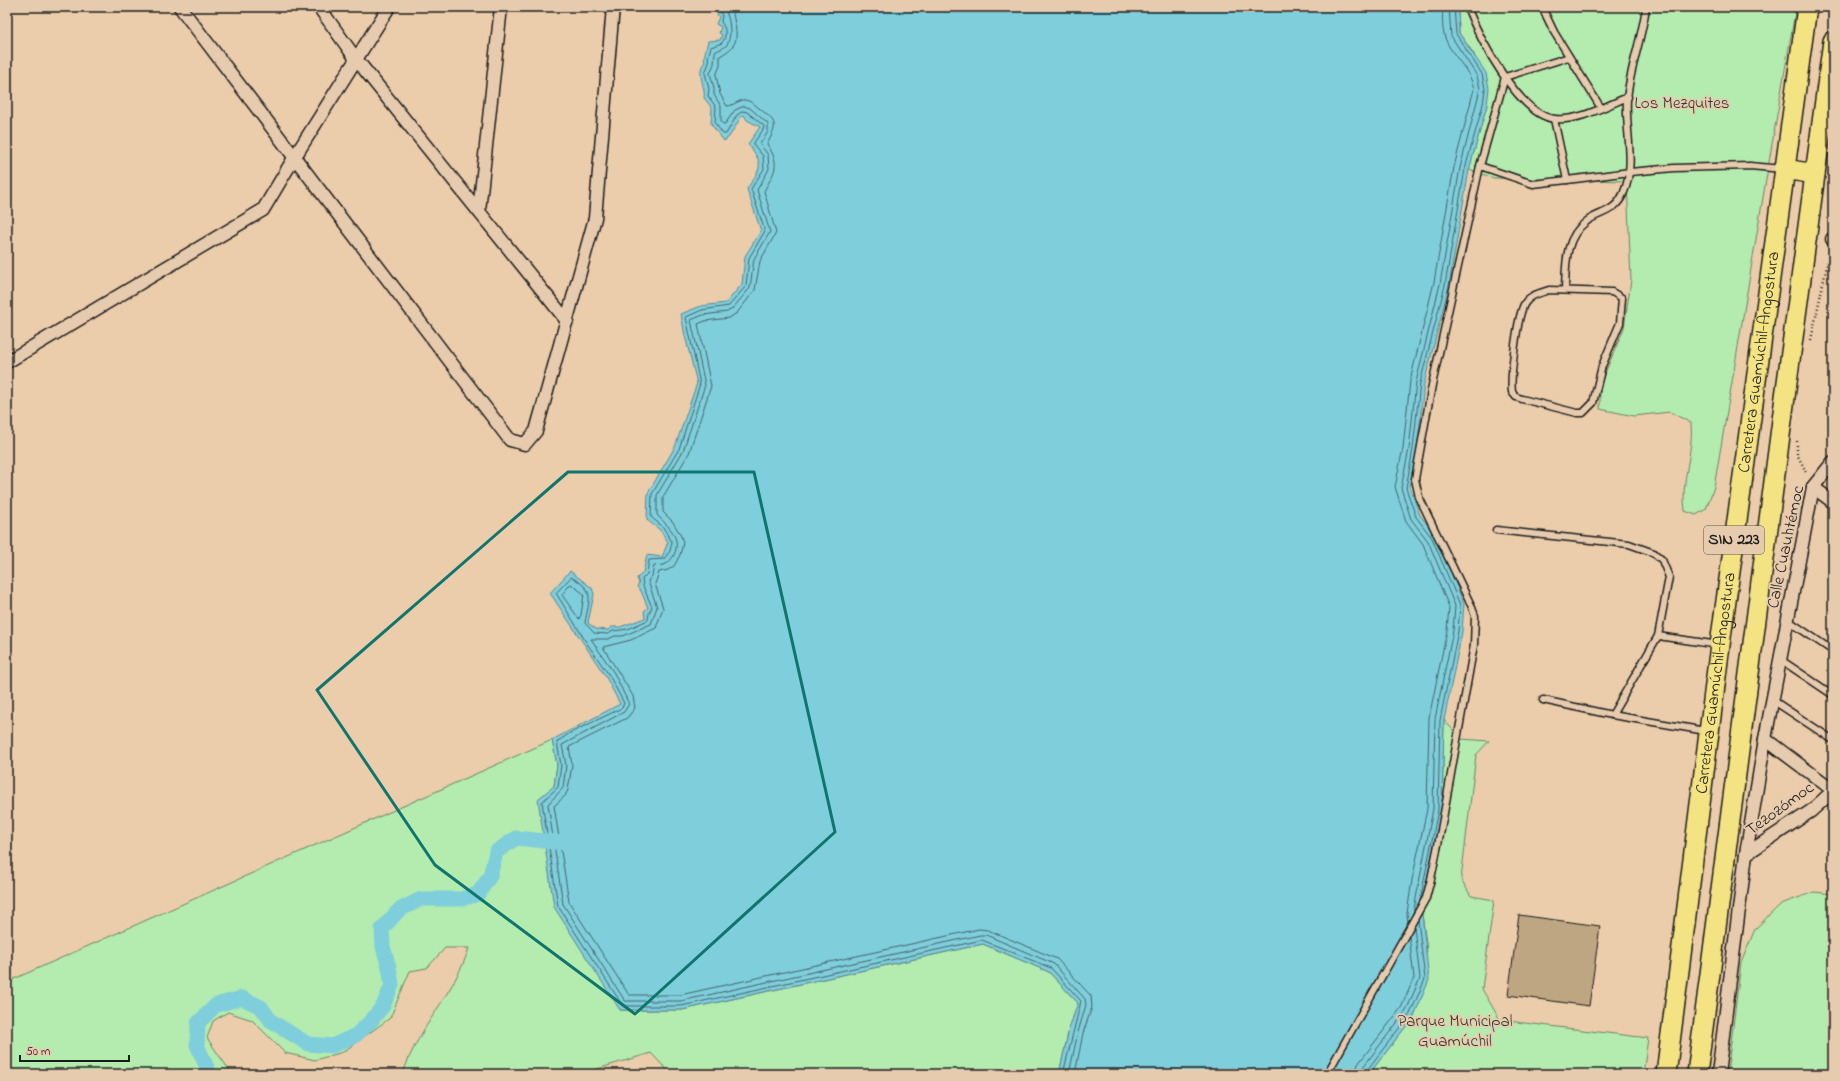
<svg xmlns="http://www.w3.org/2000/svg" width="1840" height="1081" font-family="'Indie Flower',sans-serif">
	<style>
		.green { fill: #b4ebae; stroke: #688465 }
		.water { fill: #7fcedc; stroke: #57878f }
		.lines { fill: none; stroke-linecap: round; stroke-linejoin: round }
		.shore { stroke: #446369; stroke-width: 1 }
		.canal { stroke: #7fcedc; stroke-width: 15 }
		.building { fill: #bfa683; stroke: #1c1c1c }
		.service-casing { stroke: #1c1c1c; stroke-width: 9 }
		.minor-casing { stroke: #1c1c1c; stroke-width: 15 }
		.primary-casing { stroke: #1c1c1c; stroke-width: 22 }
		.path { stroke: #1c1c1c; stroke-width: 2.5; stroke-dasharray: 1 3; stroke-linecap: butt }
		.service { stroke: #e7cbae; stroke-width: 6 }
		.minor { stroke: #e7cbae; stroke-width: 12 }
		.primary { stroke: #f4e382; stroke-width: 19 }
		.marked { fill: none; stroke: #0f766e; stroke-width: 3; stroke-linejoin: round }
		.labels { text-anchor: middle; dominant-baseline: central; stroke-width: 3.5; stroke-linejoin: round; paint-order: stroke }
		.shield { fill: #e7cbae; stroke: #595048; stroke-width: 1 }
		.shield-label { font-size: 16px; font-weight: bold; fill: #1c1c1c }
		.park-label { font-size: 17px; fill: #333b32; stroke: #e7cbae }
		.street-label { font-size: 17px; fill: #1c1c1c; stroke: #e7cbae }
	</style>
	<rect width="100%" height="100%" fill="#ebcdab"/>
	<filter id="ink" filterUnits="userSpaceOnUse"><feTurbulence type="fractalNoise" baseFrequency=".025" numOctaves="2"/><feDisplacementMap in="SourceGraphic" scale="8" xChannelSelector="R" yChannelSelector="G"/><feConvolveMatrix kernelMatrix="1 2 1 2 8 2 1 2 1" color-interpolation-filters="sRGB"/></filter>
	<g filter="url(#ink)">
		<g class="green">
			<path d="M1458 7H1796C1767 167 1742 327 1714 487L1706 509 1696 515 1685 511C1680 482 1694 453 1691 423L1670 412 1634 416 1600 409V385L1624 328 1631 280 1627 181 1494 178 1469 170 1487 105 1474 54 1459 33Z"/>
			<polygon points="1444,720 1461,739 1489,741 1476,755 1461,879 1471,896 1494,900 1482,989 1500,1020 1648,1038 1643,1074 1369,1074 1414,1016 1427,950 1422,914 1442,811"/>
			<path d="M552 740 557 765 554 786 620 1010H682L983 944 1049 972 1078 1003 1069 1029 1059 1074H671L651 1053 597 1069 590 1074H403C416 1030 455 993 469 948H445L427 968 410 971 390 1018 343 1052 315 1060 285 1053 252 1020 228 1012 213 1021 207 1038 232 1074H7V982Z"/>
			<polygon points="1814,892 1833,894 1833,1074 1727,1074 1741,963 1755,929 1781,904"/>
		</g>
		<path class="water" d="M712 7H1458L1459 33 1486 73 1489 88 1487 105 1469 170 1449 285 1424 384 1417 450 1410 488 1420 515 1436 536 1464 604 1462 632 1444 720 1442 811 1422 914 1429 980 1414 1016 1369 1074H1059L1069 1029 1078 1003 1049 972 983 944 682 1010H620L554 907 538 799 554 786 557 765 552 740 620 704 606 677 550 593 570 571 592 588 594 594 588 623 596 629 608 630 611 627H620L645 618 644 611 648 608 641 591 637 587 639 583 637 578 643 573 647 555 662 557 668 542 660 530 647 520 648 493 675 447 697 383 685 336 681 314 701 306 726 303 742 284 745 256 761 231 747 189C761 167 765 166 748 144L760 127 747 120 744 115 741 117 729 137 724 141 711 124 712 108 704 98C706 86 695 72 705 62L704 57 708 41 720 40 722 35 719 33 721 27 716 24 719 17Z"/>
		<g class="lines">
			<g class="shore">
				<path d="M716 7 722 15 721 22C726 28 727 36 722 43L711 47 708 57 709 63 705 73 709 89 708 96 716 107 715 123 723 134H726L737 115 743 111 747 112 764 126 763 130 753 144 763 156 764 169 751 189 765 231 749 258 746 286 729 306 702 310 686 317 700 384 679 449 652 494 651 517 663 527 672 542 670 551 664 559 649 560 647 574 642 579 643 586 652 607 649 613 648 620 628 629 613 631 608 634 594 633 585 623C589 599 596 590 571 577L556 593 588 645 609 675 624 703 622 708 570 733 557 742 561 765 558 787 542 802 558 906 623 1006H681L982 940 1051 968 1081 1001 1063 1074"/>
				<path d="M723 7C730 15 733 37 726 46L715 52 714 64 710 73 714 88V95L721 106V121L723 124H725L735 110 744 106 750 108 768 124V132L760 144 768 155 769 169 757 190 770 232 754 259 750 288 732 309 727 312 703 315 691 320 705 385 683 451 657 495V515C668 526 682 537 674 555 672 558 669 563 666 564 662 566 657 565 654 566L652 576 648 581 657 607 651 624 623 636H615L608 639H591L614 673 629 704 624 712 562 745 566 765 563 788 548 804 563 904 625 1001H681L980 935H986L1054 964 1085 999 1086 1005 1078 1032 1069 1074"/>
				<path d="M731 7C733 11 733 15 734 19 738 39 738 46 720 56V66L716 75 720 94 727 106C733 106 738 100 745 100 751 101 754 104 759 108 776 122 779 123 767 144 781 165 775 171 764 191L776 233 760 261 755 290 737 313 729 318 705 321 698 324 711 386 689 453 663 497V512L673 522 681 536 683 543 680 555 674 566 668 570 659 572 655 584 663 608 656 628 631 640 603 647 633 696 635 708 627 718 569 747 572 765 568 790 565 796 554 806 569 902 629 995H680L979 929 988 930 1057 959 1091 996 1092 1007 1083 1033 1075 1074"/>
				<polygon points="571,584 584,594 581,615 579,619 562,595"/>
				<polyline points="1420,901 1438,810 1440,720 1458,631 1460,605 1432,538 1416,517 1406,488 1413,449 1420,383 1445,285 1465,169 1483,104 1485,89 1482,74 1456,34 1454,7"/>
				<polyline points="1413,914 1433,809 1435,719 1453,631 1455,606 1428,541 1411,519 1401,488 1409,449 1416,382 1440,284 1460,168 1480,89 1477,76 1451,36 1449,7"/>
				<path d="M1408 923 1407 913 1412 880 1427 809 1429 718 1447 630 1449 607 1423 544 1406 521 1395 487 1403 448 1410 381 1434 282 1454 167 1474 89C1470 68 1452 57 1445 38 1442 28 1442 17 1443 7"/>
				<polyline points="1355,1074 1358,1064 1401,1008 1414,978 1409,936"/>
				<polyline points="1361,1074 1363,1067 1406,1011 1420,978 1414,927"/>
				<polyline points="1366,1074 1367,1070 1410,1014 1425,979 1418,920"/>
			</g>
			<polyline class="canal" points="210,1074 197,1045 198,1023 216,1005 242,998 261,1007 271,1021 308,1044 332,1046 356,1035 371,1021 383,1006 392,985 389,967 383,947 382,929 399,910 421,899 461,899 478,894 490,876 496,852 516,838 564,843"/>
		</g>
		<polygon class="building" points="1519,915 1600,926 1589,1006 1508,995"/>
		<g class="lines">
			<g class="service-casing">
				<g id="service">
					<path d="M1467 7C1479 37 1519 116 1555 119 1580 121 1605 106 1628 97"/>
					<polyline points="1542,7 1554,32 1601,108"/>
					<polyline points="1554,119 1567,180 1630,172 1674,168 1750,166 1783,169"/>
					<polyline points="1567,180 1533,184 1480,166 1505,77 1569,57"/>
					<path d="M1549 290 1612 292 1622 298 1620 323 1602 366 1593 403 1583 413H1577L1522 399 1516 397 1512 392C1510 379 1517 314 1525 303 1530 295 1540 293 1549 290Z"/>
					<path d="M1565 290C1566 265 1564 238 1587 221 1602 211 1616 212 1624 192 1636 164 1625 129 1627 99 1630 68 1642 38 1646 7"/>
					<polyline points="1496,530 1629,544 1654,553 1662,560 1669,577 1658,636 1612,715"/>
					<polyline points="1789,621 1833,651"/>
					<polyline points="1658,636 1719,645"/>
					<polyline points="1781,660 1833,695"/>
					<polyline points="1543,700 1612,715 1706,731"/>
					<polyline points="1774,701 1833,740"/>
					<polyline points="1327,1074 1426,898 1431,879 1441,830 1474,645 1475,616 1471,605 1419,497 1415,479 1432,385 1480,166"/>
				</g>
			</g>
			<g class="minor-casing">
				<g id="minor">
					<polyline points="180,7 510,440 525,444 536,431 595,218 613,7"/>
					<polyline points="319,7 356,59 567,321"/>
					<polyline points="479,211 501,7"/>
					<polyline points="1832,239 1833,240"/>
					<polyline points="7,362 263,210 294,158 389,7"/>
					<polyline points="1813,487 1833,502"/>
					<polyline points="1765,739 1833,790"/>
					<polyline points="1746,854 1811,811 1833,791"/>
					<polyline points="1718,1074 1746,854 1765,739 1813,487 1833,462"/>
				</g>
			</g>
			<g class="primary-casing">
				<g id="primary">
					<polyline points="1784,169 1815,174"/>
					<path id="s1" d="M1666 1074 1720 645 1807 7"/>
					<polyline points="1697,1074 1785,397 1833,41"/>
				</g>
			</g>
			<g class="path">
				<polyline points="1811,340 1830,251"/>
				<polyline points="1797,441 1797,454 1807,474"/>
			</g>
			<use href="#service" class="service"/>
			<use href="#minor" class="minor"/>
			<use href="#primary" class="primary"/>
		</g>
	</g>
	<path class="marked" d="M568 472H754L835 832 635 1014 435 865 317 690Z"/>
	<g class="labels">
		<rect class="shield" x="1704" y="526" width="60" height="28" rx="3"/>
		<g class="shield-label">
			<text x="1734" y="540">SIN 223</text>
		</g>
		<g class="park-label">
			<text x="1682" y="103">Los Mezquites</text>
			<text x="1455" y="1021">Parque Municipal<tspan x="1455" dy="20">Guamúchil</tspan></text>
		</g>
		<g class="street-label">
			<text stroke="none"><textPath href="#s1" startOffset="718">Carretera Guamúchil-Angostura</textPath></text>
			<text transform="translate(1786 547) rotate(-78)">Calle Cuauhtémoc</text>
			<text stroke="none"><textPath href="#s1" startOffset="394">Carretera Guamúchil-Angostura</textPath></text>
			<text transform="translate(1780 809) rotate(-36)">Tezozómoc</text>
		</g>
	</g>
	<rect width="1840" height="1081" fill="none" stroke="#e7cbae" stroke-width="24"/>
	<rect x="12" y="12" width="1816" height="1057" fill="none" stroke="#1c1c1c" stroke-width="1.5" filter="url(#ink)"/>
	<path d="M20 1055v6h109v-6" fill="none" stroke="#1c1c1c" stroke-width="2"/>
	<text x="26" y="1055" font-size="12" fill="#1c1c1c" stroke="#e7cbae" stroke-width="3" paint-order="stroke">50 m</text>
</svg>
